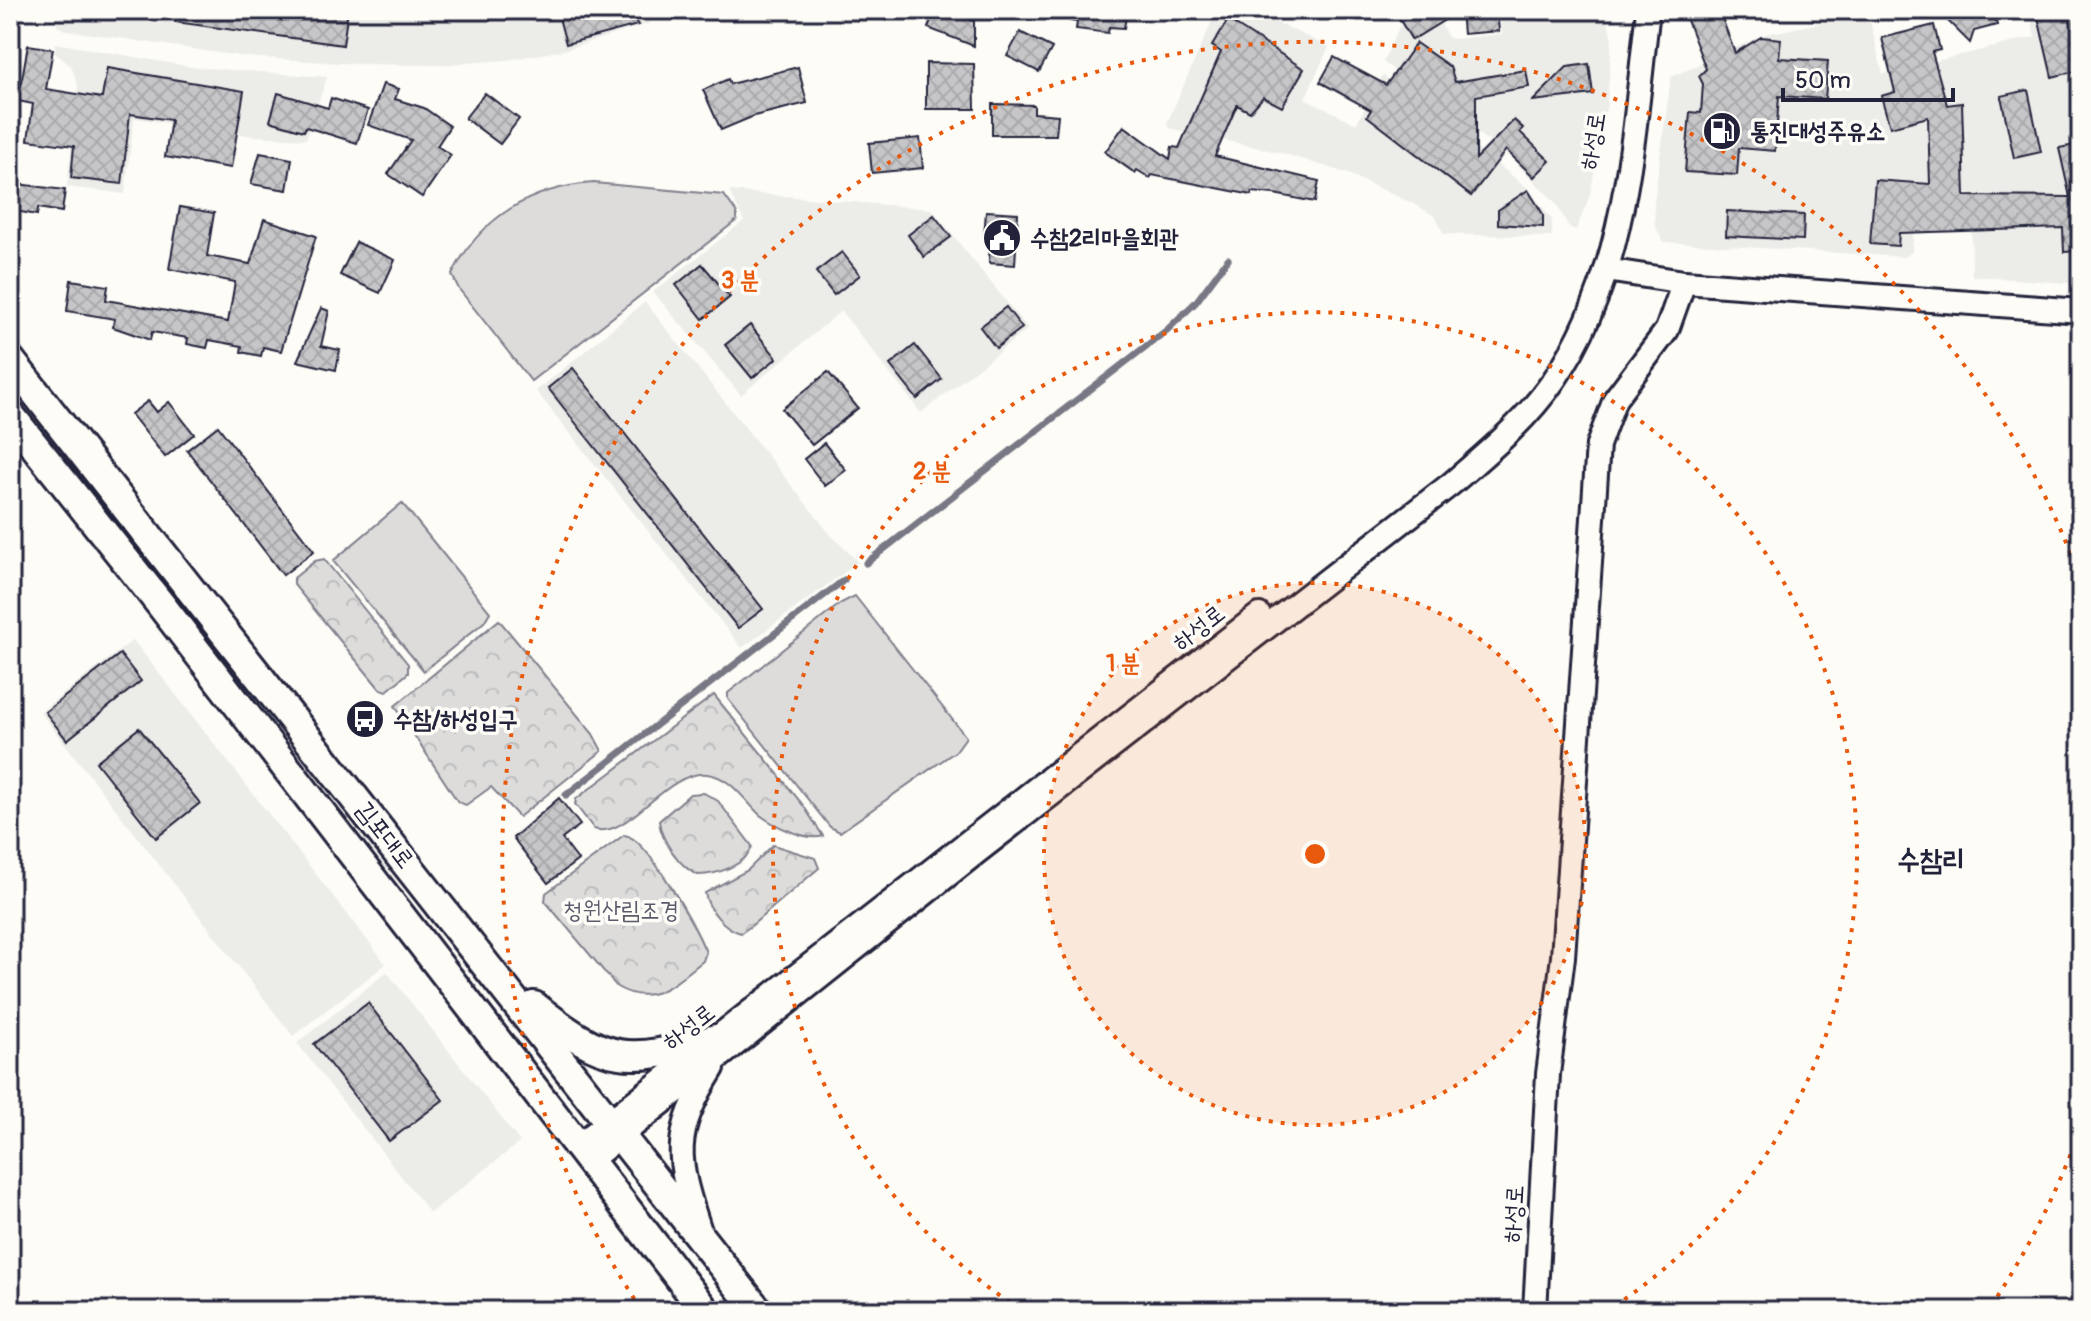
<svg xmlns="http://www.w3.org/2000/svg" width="2091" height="1321" font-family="Pangolin,'Poor Story',sans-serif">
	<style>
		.built { fill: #ecece9 }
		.green { fill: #dddcdb; stroke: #807f8b; stroke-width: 2 }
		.forest { fill: url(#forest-crowns); stroke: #807f8b; stroke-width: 2 }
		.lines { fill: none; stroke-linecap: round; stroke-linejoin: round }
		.stream { stroke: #787885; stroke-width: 7 }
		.building { fill: url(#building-cross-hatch); stroke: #22223b; stroke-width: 2 }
		.minor-casing { stroke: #22223b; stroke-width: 28 }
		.major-casing { stroke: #22223b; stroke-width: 34 }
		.minor { stroke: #fdfcf7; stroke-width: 22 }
		.major { stroke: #fdfcf7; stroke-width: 28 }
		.ring { fill: none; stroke: #e8590c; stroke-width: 4; stroke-dasharray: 4 8 }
		.labels { text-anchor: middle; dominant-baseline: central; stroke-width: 7; stroke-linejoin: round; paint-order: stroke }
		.poi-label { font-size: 24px; font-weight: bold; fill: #22223b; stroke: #fdfcf7; text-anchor: start }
		.street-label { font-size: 24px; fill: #22223b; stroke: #fdfcf7 }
		.park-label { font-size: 24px; fill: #5a5a6b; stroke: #fdfcf7 }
		.quarter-label { font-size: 28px; font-weight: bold; fill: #22223b; stroke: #fdfcf7 }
		.centre { fill: #e8590c; stroke: #fdfcf7; stroke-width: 4 }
		.ring-label { font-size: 24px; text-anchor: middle; font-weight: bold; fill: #e8590c; stroke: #fdfcf7; stroke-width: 7; stroke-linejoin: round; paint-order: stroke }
	</style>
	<defs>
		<pattern id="forest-crowns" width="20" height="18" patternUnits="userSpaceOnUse" patternTransform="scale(2)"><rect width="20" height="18" fill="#dddcdb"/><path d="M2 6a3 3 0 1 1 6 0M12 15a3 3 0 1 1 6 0" fill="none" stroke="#bdbcbd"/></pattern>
		<pattern id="building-cross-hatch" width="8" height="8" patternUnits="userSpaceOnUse" patternTransform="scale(2)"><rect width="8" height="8" fill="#c6c6c8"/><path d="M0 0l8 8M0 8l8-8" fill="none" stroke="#aaaaad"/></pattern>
	</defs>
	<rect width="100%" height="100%" fill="#fdfcf7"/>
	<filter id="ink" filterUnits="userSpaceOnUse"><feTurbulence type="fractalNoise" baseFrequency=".0125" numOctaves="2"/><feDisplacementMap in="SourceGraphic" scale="16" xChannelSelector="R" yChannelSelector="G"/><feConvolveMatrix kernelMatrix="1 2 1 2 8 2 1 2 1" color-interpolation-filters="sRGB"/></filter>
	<g filter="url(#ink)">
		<g class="built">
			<polygon points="57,10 642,10 650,23 564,50 507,60 439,65 357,64 246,57 65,30 57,26"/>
			<polygon points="1217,10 1269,19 1329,47 1305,98 1356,124 1383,75 1529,189 1552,220 1552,237 1444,234 1436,217 1418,206 1346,173 1282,153 1169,128 1167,123"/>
			<polygon points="1407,10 1433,10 1448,37 1454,39 1502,34 1500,10 1605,10 1612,38 1607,103 1590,195 1576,230 1569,227 1555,202 1511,158 1383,62"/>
			<polygon points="2029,10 2081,10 2081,284 1972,276 1971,194 1915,193 1912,252 1904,257 1663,242 1655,225 1654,202 1671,77 1766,34 1868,13 1883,74 2035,37"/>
			<polygon points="55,43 192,67 327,77 306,139 254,136 134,118 125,194 67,187 78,85 71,66 55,53"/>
			<polygon points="729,191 932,209 1028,329 921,413 841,311 741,395 653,292 744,221"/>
			<polygon points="645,302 831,535 858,562 742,648 536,391"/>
			<polygon points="133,640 386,964 293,1036 40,712"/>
			<polygon points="387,972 520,1142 430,1213 297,1043"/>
		</g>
		<g class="green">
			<path d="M594 183 724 195 737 213V220L531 381 459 289 452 275C480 217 532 187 594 183Z"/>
			<polygon points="402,503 490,612 484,622 424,671 333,561"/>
			<polygon points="855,596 966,737 956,751 840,832 830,827 728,699 728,693 841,603"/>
		</g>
		<g class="forest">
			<polygon points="324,559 408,664 408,673 387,691 380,689 294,585 294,578 315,561"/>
			<polygon points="499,620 593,734 602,751 519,817 491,787 466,805 458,802 395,706"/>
			<path d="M714 695 803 805 823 836C808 842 773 825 760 815 745 801 730 776 707 774 665 770 629 840 594 829L575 804 576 799Z"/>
			<path d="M704 793 718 801 752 846C747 865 716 875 698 875 681 868 661 841 659 821L690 794Z"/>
			<path d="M624 835C648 837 696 929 706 952L703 961C674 983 653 1008 617 987L545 901 546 893Z"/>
			<path d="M773 845 815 858 819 868 751 926 741 933C725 929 708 910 705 893L748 870Z"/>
		</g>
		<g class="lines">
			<g class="stream">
				<polyline points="866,563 1167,330 1196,302 1228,259"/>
				<polyline points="566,795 844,580"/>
			</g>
		</g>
		<g class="building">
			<polygon points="176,10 348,10 343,45 175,22"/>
			<polygon points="557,10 627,10 638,25 566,44"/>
			<polygon points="935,10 947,10 974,21 974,46 928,28"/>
			<polygon points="1071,10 1127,10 1124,28 1109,27 1108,33 1076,29 1077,22 1070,21"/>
			<polygon points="1394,10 1497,10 1499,31 1463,34 1461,10 1412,40"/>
			<polygon points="1683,10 1719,10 1735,53 1761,37 1781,39 1779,58 1828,61 1825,99 1779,96 1775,151 1739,148 1737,175 1685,172 1690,112 1701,113 1703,84 1699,76 1706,69"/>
			<polygon points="1937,10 1993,10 1997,25 1974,31 1970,43"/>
			<polygon points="2052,10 2081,10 2081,70 2052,77 2038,17 2053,14"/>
			<polygon points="1228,20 1304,69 1282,107 1263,97 1250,112 1237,105 1215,156 1319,181 1315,202 1274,194 1252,192 1252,195 1152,175 1150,178 1137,170 1135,173 1105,152 1124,126 1170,159 1172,147 1179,148 1221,52 1212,46"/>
			<polygon points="1934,25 1940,50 1932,52 1947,105 1962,103 1965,196 2070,197 2059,148 2081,144 2081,251 2064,252 2063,228 1899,233 1898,246 1870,244 1875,180 1930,184 1928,117 1890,127 1881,96 1895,92 1882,38"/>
			<polygon points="1020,32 1052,48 1039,72 1007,56"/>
			<polygon points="1416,43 1450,67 1455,82 1526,70 1529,87 1476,96 1476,159 1514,120 1523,128 1520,132 1550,161 1534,177 1506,150 1471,196 1367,116 1371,110 1320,82 1334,57 1386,85"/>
			<polygon points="28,45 53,49 46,89 102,98 107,68 244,91 231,168 165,157 171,120 130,114 122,184 71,178 74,146 28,140 33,104 18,101"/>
			<polygon points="926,63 974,64 975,109 926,109"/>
			<polygon points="1589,64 1593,94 1533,101 1567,67"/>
			<polygon points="798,67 807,103 754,116 721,130 703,90 728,79 730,84"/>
			<polygon points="383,84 399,89 395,99 424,108 450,126 437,146 451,155 422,197 388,174 411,140 368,125"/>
			<polygon points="2028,90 2041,152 2014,158 2001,96"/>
			<polygon points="278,93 328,108 331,98 368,110 357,143 306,127 304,131 270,121"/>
			<polygon points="485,93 519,119 500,144 465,118"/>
			<polygon points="992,104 1034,105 1034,113 1058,115 1056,135 992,135"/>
			<polygon points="920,138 923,168 872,173 869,143"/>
			<polygon points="260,153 292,159 287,190 251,184"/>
			<polygon points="10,183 65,190 62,212 38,208 37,215 10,210"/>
			<polygon points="1528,190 1543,214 1543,227 1498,224 1498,210"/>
			<polygon points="180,207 214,213 207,256 250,264 264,219 316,236 281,351 263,347 261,356 241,352 242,346 209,340 207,348 187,344 188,338 152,332 150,340 113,327 115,319 67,311 71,280 108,286 106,300 228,322 235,282 169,269"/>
			<polygon points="986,211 1018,213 1015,265 989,263 990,238 984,237"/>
			<polygon points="1727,211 1804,215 1803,240 1726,236"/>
			<polygon points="934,215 951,237 924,257 908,235"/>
			<polygon points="356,242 395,260 380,293 340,275"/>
			<polygon points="842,252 860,275 834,295 816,272"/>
			<polygon points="702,264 730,297 703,319 676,285"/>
			<polygon points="1006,307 1022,328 996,348 980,327"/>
			<polygon points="321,308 329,311 321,346 340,350 336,370 297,361"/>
			<polygon points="750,325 777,358 752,378 725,345"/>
			<polygon points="915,345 942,379 917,399 890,365"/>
			<polygon points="573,368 763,609 738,628 548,388"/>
			<polygon points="828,372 858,408 812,445 782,409"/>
			<polygon points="148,401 157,412 169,402 194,434 165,457 131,414"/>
			<polygon points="218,426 314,551 283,575 187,450"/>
			<polygon points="824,443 846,470 825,486 804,459"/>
			<polygon points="120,654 141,681 67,740 45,712"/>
			<polygon points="139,728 200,803 156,838 96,762"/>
			<polygon points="559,798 580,825 562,839 578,860 548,883 513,838"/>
			<polygon points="368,1003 443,1100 389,1141 314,1044"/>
		</g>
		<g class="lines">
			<g class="minor-casing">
				<g id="minor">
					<polyline points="1684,282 2081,311"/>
					<polyline points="578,1146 1259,615"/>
					<path d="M589 1161 977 852 1451 484C1488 452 1526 421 1554 380 1628 273 1633 134 1648 10"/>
					<path d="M700 1231C676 1158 671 1135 713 1068"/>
					<polyline points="1535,1311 1548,1074 1563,957 1598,445 1615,399 1667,330 1684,282 1606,270"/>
				</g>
			</g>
			<g class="major-casing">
				<g id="major">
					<polyline points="10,360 758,1311"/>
					<polyline points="10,415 161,605 705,1311"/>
					<path d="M534 1006C608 1065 626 1064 716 1039"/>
				</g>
			</g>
			<use href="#minor" class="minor"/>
			<use href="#major" class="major"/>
		</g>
	</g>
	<circle cx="1315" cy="854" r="271" fill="#e8590c" fill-opacity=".12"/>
	<g class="ring">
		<circle cx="1315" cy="854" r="271"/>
		<path d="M1020 1309A542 542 0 1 1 1610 1309"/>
		<path d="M2079 1132A813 813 0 0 1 1989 1309M641 1309A813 813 0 1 1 2079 576"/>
	</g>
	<defs>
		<g id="fuel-disc" transform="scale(2)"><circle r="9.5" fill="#22223b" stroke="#fdfcf7"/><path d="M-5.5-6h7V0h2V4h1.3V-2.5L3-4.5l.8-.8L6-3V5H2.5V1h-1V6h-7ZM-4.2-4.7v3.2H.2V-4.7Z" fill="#fff"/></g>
		<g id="civic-disc" transform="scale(2)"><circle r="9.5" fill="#22223b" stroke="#fdfcf7"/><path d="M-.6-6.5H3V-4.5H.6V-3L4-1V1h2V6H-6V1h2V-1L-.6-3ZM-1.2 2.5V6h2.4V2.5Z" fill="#fff"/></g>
		<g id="bus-disc" transform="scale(2)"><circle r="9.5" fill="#22223b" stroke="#fdfcf7"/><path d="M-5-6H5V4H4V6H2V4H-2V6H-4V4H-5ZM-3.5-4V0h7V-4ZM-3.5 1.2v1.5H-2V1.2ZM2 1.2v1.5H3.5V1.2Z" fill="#fff"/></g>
	</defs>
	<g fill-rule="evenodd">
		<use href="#fuel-disc" x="1722" y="131"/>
		<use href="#civic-disc" x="1002" y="238"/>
		<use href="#bus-disc" x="365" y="719"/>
	</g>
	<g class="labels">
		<g class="poi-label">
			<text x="1750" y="131">통진대성주유소</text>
			<text x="1030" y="238">수참2리마을회관</text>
			<text x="393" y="719">수참/하성입구</text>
		</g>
		<g class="street-label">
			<text transform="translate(1593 141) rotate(-81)">하성로</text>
			<text transform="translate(1199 628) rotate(-38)">하성로</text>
			<text transform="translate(385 835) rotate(52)">김포대로</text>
			<text transform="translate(689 1027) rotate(-38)">하성로</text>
			<text transform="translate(1514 1214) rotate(-87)">하성로</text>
		</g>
		<g class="park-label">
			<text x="621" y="910">청원산림조경</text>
		</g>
		<g class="quarter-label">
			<text x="1931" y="860">수참리</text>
		</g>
	</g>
	<circle cx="1315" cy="854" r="12" class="centre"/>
	<g class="ring-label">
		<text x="740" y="288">3 분</text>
		<text x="932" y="479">2 분</text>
		<text x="1123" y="671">1 분</text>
	</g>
	<rect width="2091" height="1321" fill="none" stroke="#fdfcf7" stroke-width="40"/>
	<rect x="20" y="20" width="2051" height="1281" fill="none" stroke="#22223b" stroke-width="3" filter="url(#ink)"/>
	<path d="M1783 88v12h170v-12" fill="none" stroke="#22223b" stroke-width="4"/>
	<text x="1795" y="88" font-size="24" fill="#22223b" stroke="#fdfcf7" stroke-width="6" paint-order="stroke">50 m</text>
</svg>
